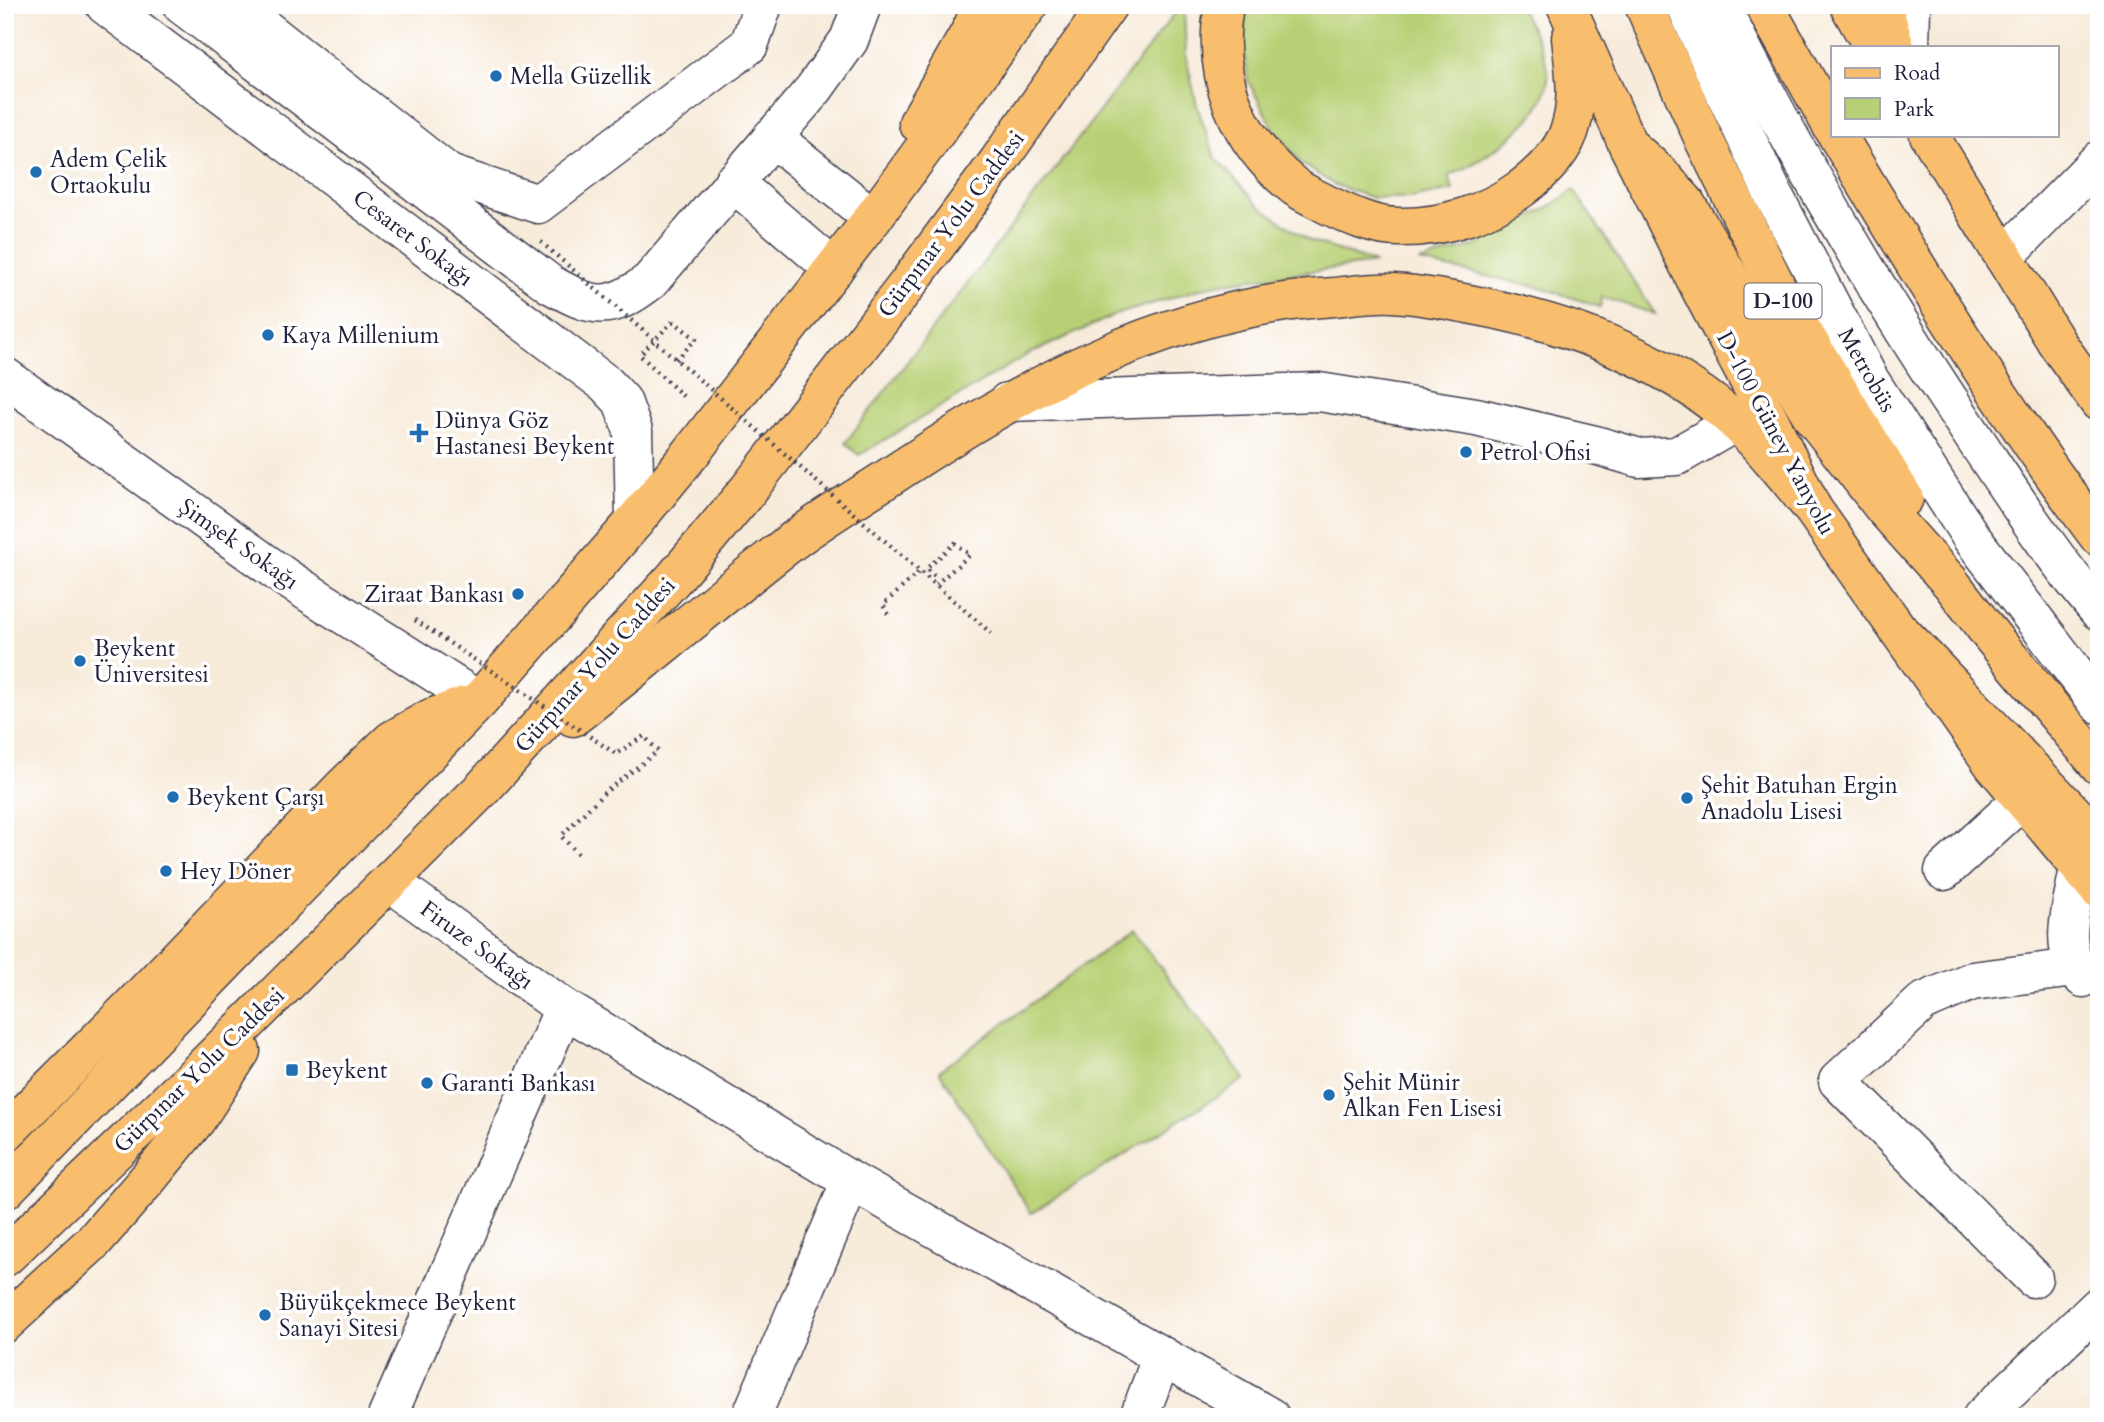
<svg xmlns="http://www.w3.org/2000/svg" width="2104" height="1422" font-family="Cardo,serif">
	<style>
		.green { fill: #b8d075; stroke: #6d7958; stroke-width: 2 }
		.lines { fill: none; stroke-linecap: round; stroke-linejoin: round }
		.minor-casing { stroke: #424053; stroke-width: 41 }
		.major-casing { stroke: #424053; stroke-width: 41 }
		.highway-casing { stroke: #424053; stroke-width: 41 }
		.path { stroke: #424053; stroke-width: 4.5; stroke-dasharray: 2 5; stroke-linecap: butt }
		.minor { stroke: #fff; stroke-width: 38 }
		.major { stroke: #f9be6d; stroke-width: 38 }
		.highway { stroke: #f9be6d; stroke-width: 38 }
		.path-bridge { stroke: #424053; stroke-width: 4.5; stroke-dasharray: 2 5; stroke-linecap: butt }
		.poi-dot { fill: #1f6fb2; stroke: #fff; stroke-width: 2.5 }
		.labels { text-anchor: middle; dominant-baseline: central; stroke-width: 7; stroke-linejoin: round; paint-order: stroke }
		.shield { fill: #fff; stroke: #646476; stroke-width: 2 }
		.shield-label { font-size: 21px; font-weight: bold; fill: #22223b }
		.poi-label { font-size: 23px; fill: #22223b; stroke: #fff; text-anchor: start }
		.street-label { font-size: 23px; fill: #22223b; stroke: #fff }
	</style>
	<rect width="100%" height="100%" fill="#fff"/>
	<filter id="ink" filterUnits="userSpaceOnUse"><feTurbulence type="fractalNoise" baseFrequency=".0143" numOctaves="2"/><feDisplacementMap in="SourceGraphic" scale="14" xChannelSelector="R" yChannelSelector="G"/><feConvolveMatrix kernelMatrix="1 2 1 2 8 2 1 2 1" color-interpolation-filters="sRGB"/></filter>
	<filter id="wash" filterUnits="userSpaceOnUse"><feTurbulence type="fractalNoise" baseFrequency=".00686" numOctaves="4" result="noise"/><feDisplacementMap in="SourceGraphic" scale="28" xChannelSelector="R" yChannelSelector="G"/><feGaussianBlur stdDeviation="1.57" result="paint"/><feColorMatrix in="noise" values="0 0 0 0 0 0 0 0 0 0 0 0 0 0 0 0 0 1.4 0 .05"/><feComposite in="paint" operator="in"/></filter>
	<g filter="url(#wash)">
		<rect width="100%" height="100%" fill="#f7ebda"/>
		<g class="green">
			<polygon points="1181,5 1184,5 1186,56 1197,106 1215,157 1257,204 1308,240 1375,263 1216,284 1115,315 1027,355 859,455 845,443"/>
			<path d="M1246 5H1519C1529 27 1547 51 1548 76 1549 118 1483 161 1449 176L1453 190 1410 198H1373L1335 185 1302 164 1274 129 1248 81 1244 51Z"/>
			<polygon points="1574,190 1655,314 1602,297 1600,307 1543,288 1419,262 1475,246 1550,207"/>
			<polygon points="1132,930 1245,1079 1031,1213 939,1071"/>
		</g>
	</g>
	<g filter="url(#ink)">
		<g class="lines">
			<g class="minor-casing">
				<g id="minor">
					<polyline points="105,5 606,384 622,401 633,431 635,521"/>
					<path d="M182 5 550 284C593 308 609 313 650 281L814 89 849 40 862 5"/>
					<polyline points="235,5 449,174 538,204 749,45 763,5"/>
					<polyline points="1686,5 1717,76 1774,196 1869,379 1971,537 2099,704"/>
					<path d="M1720 5C1795 155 1881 300 1975 439 2014 497 2053 558 2099 611"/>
					<polyline points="1910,47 1911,5"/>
					<polyline points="772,137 873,218"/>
					<polyline points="733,182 834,269"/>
					<polyline points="2004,257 2099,160"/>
					<polyline points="5,377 286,578 479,701"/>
					<polyline points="1007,402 1319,392 1476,417 1595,445 1639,458 1677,456 1736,422"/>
					<path d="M2079 869C2073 904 2056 948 2083 978"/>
					<polyline points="1944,871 2023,799"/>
					<polyline points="390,882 564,1008 851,1181 1270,1417"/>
					<polyline points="2033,1278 1838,1081 1923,1002 1972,981 2074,968"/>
					<polyline points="387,1417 564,1008"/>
					<polyline points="751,1417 851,1181"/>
					<polyline points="1139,1417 1162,1356"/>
					<polyline points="1982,1417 2099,1306"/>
				</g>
			</g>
			<g class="major-casing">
				<g id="major">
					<path d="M1224 5C1211 78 1238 142 1295 187 1305 194 1317 199 1328 205 1349 215 1374 227 1398 227 1442 228 1486 214 1522 188 1544 171 1566 150 1572 122 1579 95 1574 65 1571 38"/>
					<polyline points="1566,5 1628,145 1701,290 1769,419 1812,508 1993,764 2099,890"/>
					<polyline points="1849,5 1873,47"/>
					<polyline points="1882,5 1895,47"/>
					<polyline points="918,123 969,34 983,5"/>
					<polyline points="1929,135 2057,343 2099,402"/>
					<path d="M573 717C645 661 714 602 786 546 818 521 854 500 888 478 1025 387 1166 307 1334 297 1353 295 1373 292 1392 293 1427 295 1463 303 1498 310 1583 329 1670 363 1736 422 1764 448 1788 478 1812 508"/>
					<polyline points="5,1133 130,1008 344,786 392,740 431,718 464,706"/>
					<polyline points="5,1190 479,701 635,521 691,453 873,218 1029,5"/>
					<polyline points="5,1257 193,1077 482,789 676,576 748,490 907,285 998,162 1108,5"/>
					<polyline points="5,1323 93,1242 147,1180 196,1120 241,1051"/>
				</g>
			</g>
			<g class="highway-casing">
				<g id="highway">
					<polyline points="1644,5 1705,142 1782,298 1904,498"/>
					<polyline points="1764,5 1833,128"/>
					<path d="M1837 135C1919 273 2003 409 2099 537"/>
					<polyline points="1628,145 1659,173 1685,202 1812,416 1883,507 1950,582 1993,638 2099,765"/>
					<polyline points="1901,632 2099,840"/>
				</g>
			</g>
			<g class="path">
				<polyline points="673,321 640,355 686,399"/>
				<polyline points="673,321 696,339 676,360"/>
				<polyline points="934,576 926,569 955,543 970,555 936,584"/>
				<polyline points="888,614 883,605 920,571"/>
				<polyline points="578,854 561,836 604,793 658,751 644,736 616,754"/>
			</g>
			<use href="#minor" class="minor"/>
			<use href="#major" class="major"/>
			<use href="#highway" class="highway"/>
			<g class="path-bridge">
				<polyline points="541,242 991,633"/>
				<polyline points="415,620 616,754"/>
			</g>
		</g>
	</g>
	<g class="poi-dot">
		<circle cx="496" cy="76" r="7"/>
		<circle cx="36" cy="172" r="7"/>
		<circle cx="268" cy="335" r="7"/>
		<path d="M415.5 422.5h7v7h7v7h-7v7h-7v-7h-7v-7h7z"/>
		<circle cx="1466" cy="452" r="7"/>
		<circle cx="518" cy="594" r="7"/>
		<circle cx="80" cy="661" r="7"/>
		<circle cx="173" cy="797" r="7"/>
		<circle cx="1687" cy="798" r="7"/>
		<circle cx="166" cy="871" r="7"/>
		<rect x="285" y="1063" width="14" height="14" rx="3.5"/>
		<circle cx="427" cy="1083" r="7"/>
		<circle cx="1329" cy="1095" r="7"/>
		<circle cx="265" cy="1315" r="7"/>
	</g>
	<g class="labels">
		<rect class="shield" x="1744.5" y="283.5" width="77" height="35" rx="5"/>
		<g class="shield-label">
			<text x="1783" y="301">D-100</text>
		</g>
		<g class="poi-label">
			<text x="510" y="76">Mella Güzellik</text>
			<text x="50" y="159">Adem Çelik<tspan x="50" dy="26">Ortaokulu</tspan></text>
			<text x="282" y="335">Kaya Millenium</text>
			<text x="435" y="420">Dünya Göz<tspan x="435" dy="26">Hastanesi Beykent</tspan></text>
			<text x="1480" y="452">Petrol Ofisi</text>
			<text x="504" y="594" text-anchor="end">Ziraat Bankası</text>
			<text x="94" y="648">Beykent<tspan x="94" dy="26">Üniversitesi</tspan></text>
			<text x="1701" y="785">Şehit Batuhan Ergin<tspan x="1701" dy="26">Anadolu Lisesi</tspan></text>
			<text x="187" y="797">Beykent Çarşı</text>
			<text x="180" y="871">Hey Döner</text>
			<text x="306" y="1070">Beykent</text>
			<text x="1343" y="1082">Şehit Münir<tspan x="1343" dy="26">Alkan Fen Lisesi</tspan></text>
			<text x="441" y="1083">Garanti Bankası</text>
			<text x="279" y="1302">Büyükçekmece Beykent<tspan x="279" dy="26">Sanayi Sitesi</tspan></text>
		</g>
		<g class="street-label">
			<text transform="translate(951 224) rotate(-53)">Gürpınar Yolu Caddesi</text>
			<text transform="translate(413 238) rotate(37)">Cesaret Sokağı</text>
			<text transform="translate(1867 370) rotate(60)">Metrobüs</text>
			<text transform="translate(1776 433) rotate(62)">D-100 Güney Yanyolu</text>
			<text transform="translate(239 544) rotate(35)">Şimşek Sokağı</text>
			<text transform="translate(595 665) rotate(-48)">Gürpınar Yolu Caddesi</text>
			<text transform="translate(477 945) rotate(36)">Firuze Sokağı</text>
			<text transform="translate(199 1070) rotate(-44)">Gürpınar Yolu Caddesi</text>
		</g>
	</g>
	<rect width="2104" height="1422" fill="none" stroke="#fff" stroke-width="28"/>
	<rect x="1831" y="46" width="228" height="91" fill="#ffffff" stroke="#a7a7b1" stroke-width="2"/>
	<rect x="1845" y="68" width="35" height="10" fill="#f9be6d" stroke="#a7a7b1" stroke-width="2"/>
	<text x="1894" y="80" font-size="21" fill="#22223b">Road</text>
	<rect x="1845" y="98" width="35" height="21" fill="#b8d075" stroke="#a7a7b1" stroke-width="2"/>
	<text x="1894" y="116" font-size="21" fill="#22223b">Park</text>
</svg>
